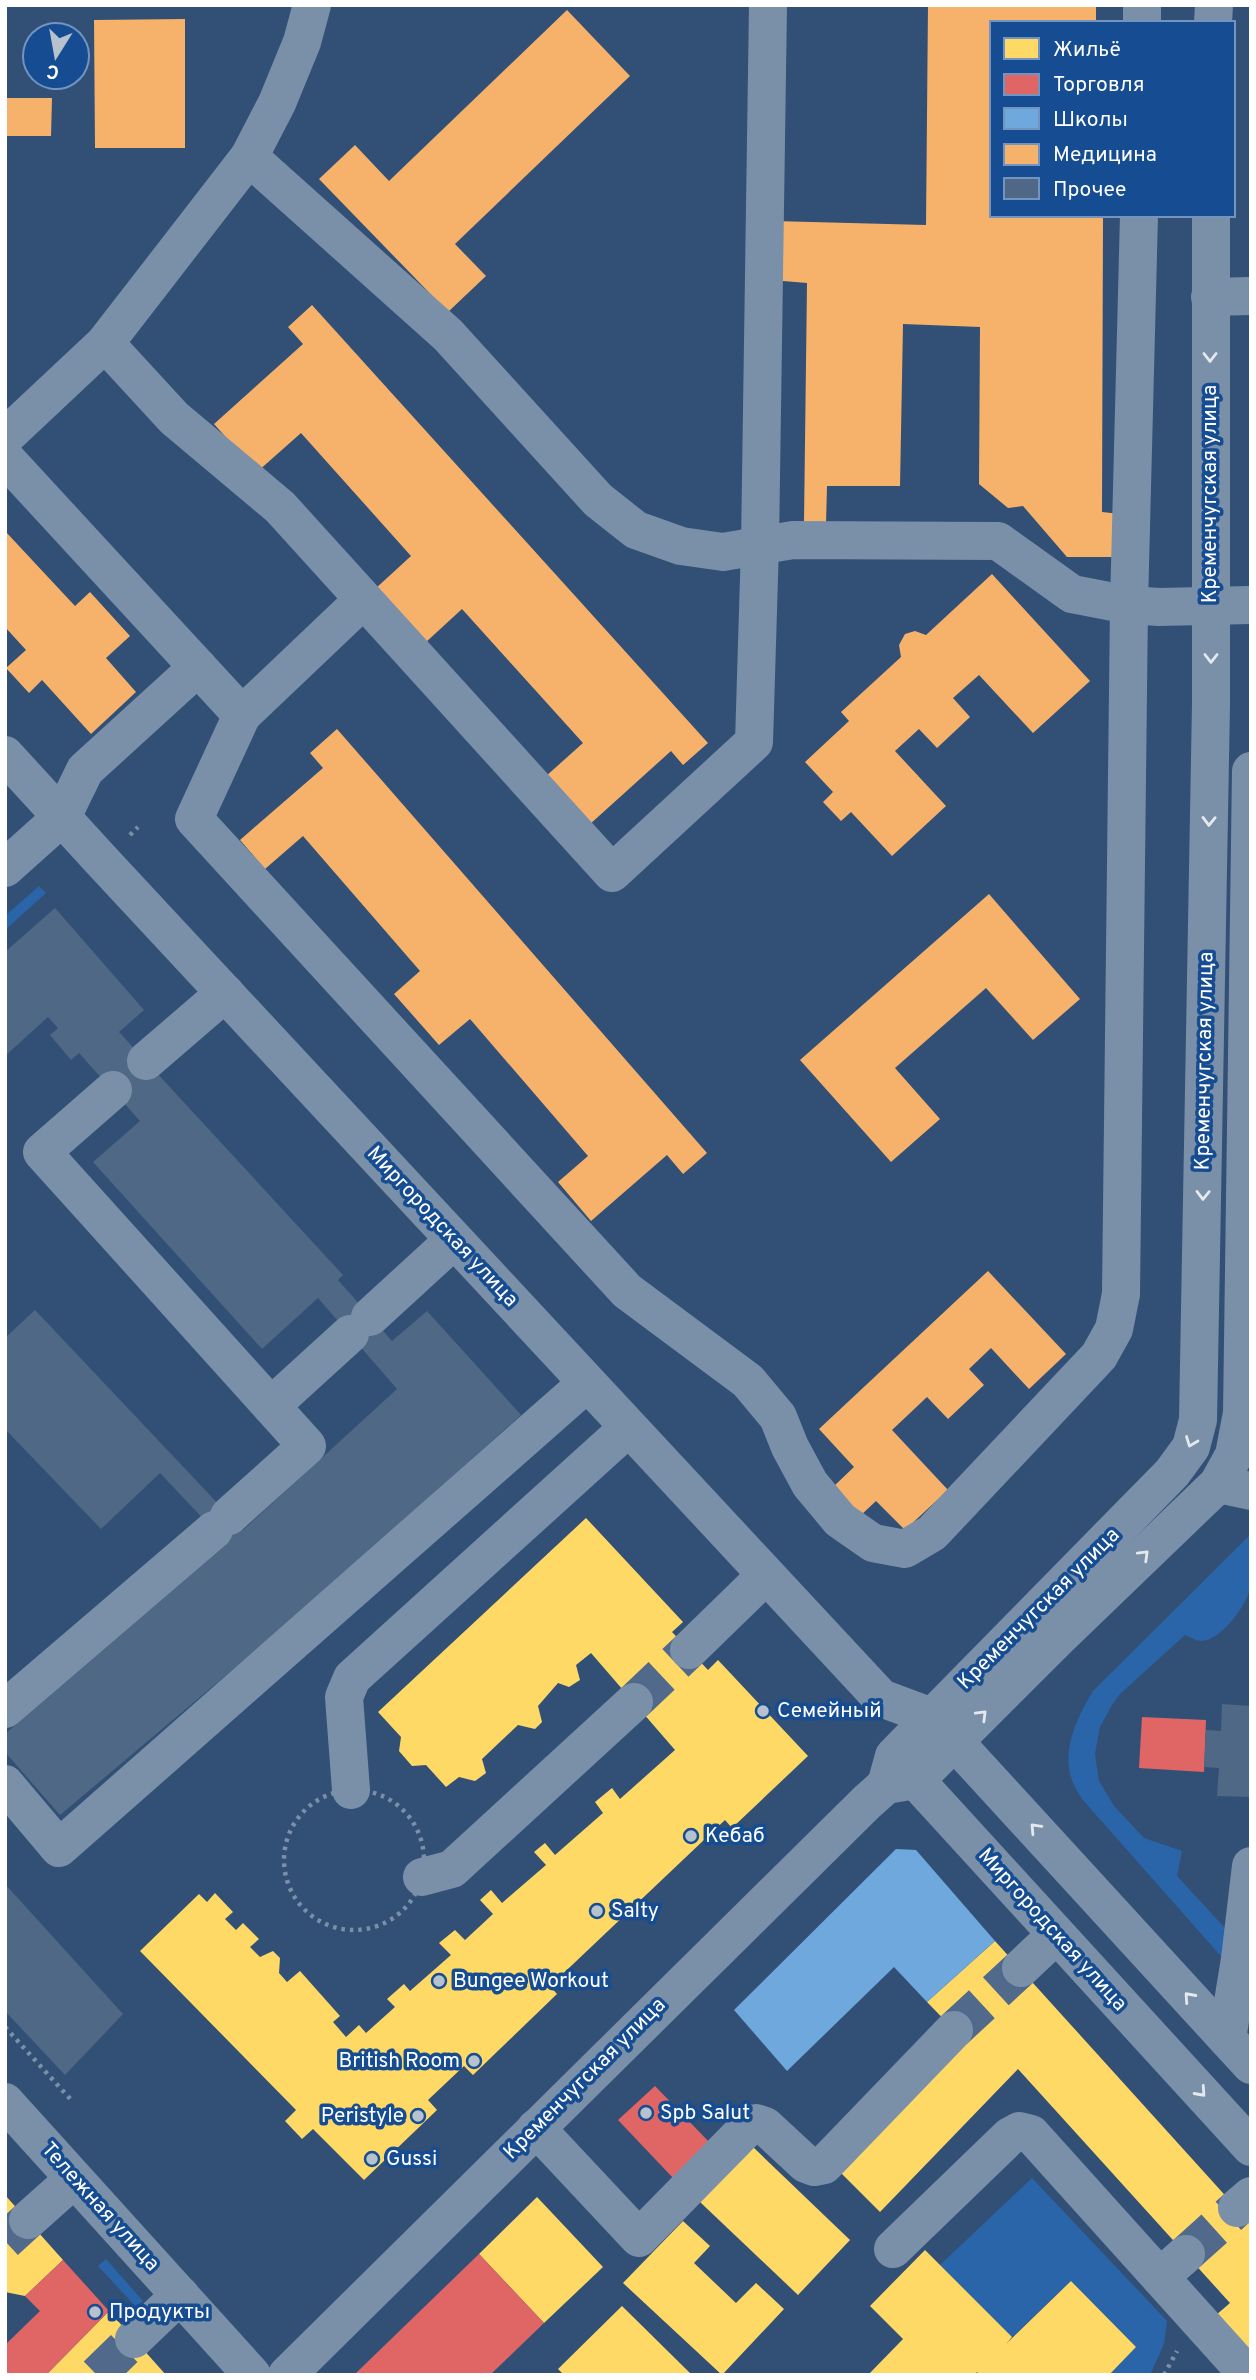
<svg xmlns="http://www.w3.org/2000/svg" width="1256" height="2380" font-family="Overpass,sans-serif">
	<style>
		.green { fill: #2a64a9 }
		.homes { fill: #ffd966 }
		.shops { fill: #e06666 }
		.schools { fill: #6fa8dc }
		.health { fill: #f6b26b }
		.building { fill: #4f6885 }
		.lines { fill: none; stroke-linecap: round; stroke-linejoin: round }
		.minor-tunnel { stroke: #516a8b; stroke-width: 38; stroke-dasharray: 38 19; stroke-linecap: butt }
		.path { stroke: #7a90a9; stroke-width: 4.5; stroke-dasharray: 3.5 5; stroke-linecap: butt }
		.minor { stroke: #7a90a9; stroke-width: 38 }
		.oneway { stroke: #e4e9ee }
		.poi-dot { fill: #b7c2cf; stroke: #164d92; stroke-width: 2.5 }
		.labels { text-anchor: middle; dominant-baseline: central; stroke-width: 7; stroke-linejoin: round; paint-order: stroke }
		.street-label { font-size: 21px; fill: #fff; stroke: #164d92 }
		.poi-label { font-size: 21px; fill: #fff; stroke: #164d92; text-anchor: start }
	</style>
	<rect width="100%" height="100%" fill="#325076"/>
	<g class="green">
		<polygon points="39,886 46,893 5,930 5,916"/>
		<path d="M1251 1534C1251 1551 1253 1568 1251 1585 1249 1603 1220 1642 1201 1641 1196 1641 1189 1637 1185 1635L1120 1694 1112 1705 1100 1727 1095 1754 1099 1781 1114 1806 1144 1838 1182 1851 1177 1876 1224 1927 1231 1943 1227 1963 1082 1799C1079 1793 1074 1787 1072 1780 1061 1750 1078 1716 1093 1691Z"/>
		<polygon points="1032,2178 1167,2321 1164,2344 1150,2375 1109,2375 1136,2347 1071,2281 1012,2337 940,2265"/>
		<polygon points="106,2259 143,2301 136,2307 98,2266"/>
	</g>
	<g class="homes">
		<polygon points="586,1518 683,1622 672,1632 708,1670 718,1660 808,1756 732,1828 725,1820 550,1986 557,1994 473,2075 464,2066 428,2100 437,2110 364,2180 313,2129 302,2139 285,2121 296,2110 140,1951 199,1894 207,1902 215,1893 233,1912 225,1919 236,1930 243,1923 259,1939 250,1947 260,1957 273,1951 280,1958 279,1973 287,1982 300,1971 340,2016 333,2022 346,2037 359,2025 366,2033 395,2007 387,1999 404,1984 410,1991 451,1955 439,1943 455,1930 465,1940 493,1914 480,1900 491,1890 502,1903 546,1865 534,1852 545,1843 555,1855 603,1813 595,1802 612,1788 620,1799 675,1750 591,1653 576,1665 580,1680 569,1687 558,1683 538,1706 542,1722 535,1729 518,1725 482,1759 486,1773 475,1781 459,1777 446,1787 426,1765 412,1766 399,1751 401,1737 378,1712"/>
		<polygon points="995,1941 1251,2224 1251,2356 1215,2316 1230,2303 1018,2069 880,2212 840,2172 964,2040 927,2002"/>
		<polygon points="753,2147 850,2240 798,2295 700,2202"/>
		<polygon points="5,2195 63,2260 25,2296 5,2292"/>
		<polygon points="537,2197 603,2267 544,2323 479,2254"/>
		<polygon points="683,2221 710,2246 694,2263 736,2303 756,2283 784,2309 722,2375 623,2283"/>
		<polygon points="925,2250 1012,2337 1007,2343 1071,2281 1136,2347 1109,2375 979,2375 977,2372 974,2375 868,2375 903,2339 870,2306"/>
		<polygon points="622,2306 692,2375 564,2375 558,2369"/>
		<polygon points="109,2311 166,2375 46,2375"/>
	</g>
	<g class="shops">
		<polygon points="1142,1717 1206,1720 1204,1772 1139,1768"/>
		<polygon points="655,2086 711,2144 674,2179 618,2120"/>
		<polygon points="479,2254 544,2323 490,2375 354,2375"/>
		<polygon points="63,2260 109,2311 46,2375 5,2375 5,2345 40,2311 25,2296"/>
	</g>
	<polygon class="schools" points="896,1849 916,1850 995,1941 927,2002 894,1967 787,2071 734,2010"/>
	<g class="health">
		<polygon points="928,5 1096,7 1096,23 992,23 992,215 1103,215 1102,512 1120,514 1119,557 1067,557 1023,506 1008,508 979,484 980,327 903,324 900,486 827,486 826,524 804,523 807,283 771,280 773,221 926,225"/>
		<polygon points="567,10 630,76 455,244 486,276 448,312 319,179 355,145 389,181"/>
		<polygon points="185,19 185,148 95,148 94,20"/>
		<polygon points="5,98 52,98 51,136 5,136"/>
		<polygon points="312,305 708,743 683,765 671,751 589,825 545,777 583,743 462,609 425,643 375,589 411,556 301,433 257,472 214,424 303,344 288,327"/>
		<polygon points="5,531 75,606 90,592 130,636 106,658 136,692 91,734 42,680 29,693 6,668 26,650 5,627"/>
		<polygon points="992,574 1090,681 1033,733 979,675 953,698 970,717 937,748 919,729 895,751 946,806 892,856 851,812 841,821 823,802 833,792 805,762 849,721 841,712 901,657 899,645 905,634 915,631 926,635"/>
		<polygon points="337,729 707,1153 683,1174 667,1155 591,1221 558,1182 588,1156 470,1019 439,1045 394,994 420,971 303,836 265,869 240,840 323,768 310,753"/>
		<polygon points="989,894 1080,999 1033,1040 986,988 895,1068 940,1119 891,1162 800,1060"/>
		<polygon points="988,1271 1066,1354 1029,1389 991,1348 969,1369 984,1385 948,1419 927,1397 892,1430 948,1490 905,1530 876,1501 860,1516 833,1487 854,1467 819,1429"/>
	</g>
	<g class="building">
		<polygon points="55,908 144,1010 119,1032 343,1275 338,1280 392,1341 427,1311 521,1415 294,1618 60,1815 5,1752 5,1734 227,1544 160,1473 101,1529 5,1429 5,1338 35,1310 243,1530 397,1389 318,1298 262,1349 93,1162 140,1121 79,1053 71,1060 50,1035 58,1028 48,1017 5,1056 5,952"/>
		<polygon points="1222,1704 1251,1706 1251,1797 1217,1796 1219,1768 1204,1767 1206,1730 1221,1731"/>
		<polygon points="5,1884 123,2014 65,2075 5,2011"/>
	</g>
	<g class="lines">
		<g class="minor-tunnel">
			<polyline points="634,1702 689,1650"/>
			<polyline points="954,2030 1021,1968"/>
			<polyline points="5,2241 28,2220"/>
			<polyline points="1186,2254 1237,2208"/>
			<polyline points="97,2375 134,2339"/>
		</g>
		<g class="path">
			<polyline points="130,835 138,827"/>
			<circle cx="354" cy="1860" r="70"/>
			<polyline points="5,2027 73,2102"/>
			<polyline points="1164,2375 1177,2351"/>
		</g>
		<g class="minor">
			<polyline points="1142,5 1142,23"/>
			<polyline points="1213,23 1214,5"/>
			<polyline points="249,157 448,335 598,500 636,530 681,546 723,552 793,540 998,541 1072,594 1129,605 1159,607 1251,605"/>
			<polyline points="1210,297 1251,296"/>
			<polyline points="105,343 174,418 280,507 612,873 754,742 760,545 768,5"/>
			<polyline points="5,437 105,343 249,157 277,103 302,42 312,5"/>
			<polyline points="5,458 242,715"/>
			<polyline points="363,600 242,715 194,819 627,1291 748,1381 778,1417 790,1447 810,1484 840,1520 873,1543 905,1549 932,1533 1099,1356 1114,1329 1121,1294 1129,605 1139,215"/>
			<polyline points="5,755 101,860 881,1698 932,1717 1251,2065"/>
			<polyline points="5,868 62,817 85,770 198,667"/>
			<polyline points="146,1061 225,993"/>
			<polyline points="113,1090 42,1152 271,1406"/>
			<polyline points="370,1317 454,1240"/>
			<polyline points="1218,1484 1251,1491"/>
			<polyline points="229,1516 307,1446 271,1406 350,1334"/>
			<polyline points="689,1650 766,1575"/>
			<polyline points="5,1709 214,1530"/>
			<polyline points="900,1763 1251,2147"/>
			<polyline points="5,1784 59,1848 587,1383"/>
			<polyline points="886,1785 894,1756 1172,1473 1191,1447 1198,1420 1211,704 1211,215"/>
			<polyline points="351,1790 344,1697 352,1678 628,1428"/>
			<polyline points="422,1877 452,1869 634,1702"/>
			<polyline points="1021,1968 1056,1935"/>
			<polyline points="1227,2039 1240,1959 1251,1866"/>
			<polyline points="5,2102 252,2375"/>
			<polyline points="536,2128 639,2238 746,2129 756,2123 765,2126 806,2164 814,2167 824,2165 954,2030"/>
			<polyline points="1237,2208 1251,2196"/>
			<polyline points="28,2220 74,2179"/>
			<polyline points="893,2249 1010,2136 1019,2131 1031,2134 1248,2375"/>
			<polyline points="1160,2277 1186,2254"/>
			<polyline points="134,2339 180,2295"/>
			<polyline points="287,2375 867,1802 886,1785 916,1780 1059,1637 1218,1484 1234,1455 1242,1413 1251,771"/>
		</g>
	</g>
	<defs><path id="oneway-chevron" d="M-2-3.5L2.5 0L-2 3.5" fill="none" stroke-width="1.6" stroke-linecap="round" stroke-linejoin="round" transform="scale(1.75)"/></defs>
	<g class="oneway">
		<use href="#oneway-chevron" transform="translate(1210 357) rotate(90)"/>
		<use href="#oneway-chevron" transform="translate(1211 658) rotate(90)"/>
		<use href="#oneway-chevron" transform="translate(1209 821) rotate(91)"/>
		<use href="#oneway-chevron" transform="translate(1203 1195) rotate(91)"/>
		<use href="#oneway-chevron" transform="translate(1191 1442) rotate(111)"/>
		<use href="#oneway-chevron" transform="translate(1144 1555) rotate(-44)"/>
		<use href="#oneway-chevron" transform="translate(982 1715) rotate(-45)"/>
		<use href="#oneway-chevron" transform="translate(1035 1828) rotate(-133)"/>
		<use href="#oneway-chevron" transform="translate(1189 1997) rotate(-132)"/>
		<use href="#oneway-chevron" transform="translate(1201 2092) rotate(48)"/>
	</g>
	<g class="poi-dot">
		<circle cx="763" cy="1711" r="7"/>
		<circle cx="691" cy="1836" r="7"/>
		<circle cx="597" cy="1911" r="7"/>
		<circle cx="439" cy="1981" r="7"/>
		<circle cx="474" cy="2061" r="7"/>
		<circle cx="646" cy="2113" r="7"/>
		<circle cx="418" cy="2116" r="7"/>
		<circle cx="372" cy="2159" r="7"/>
		<circle cx="95" cy="2312" r="7"/>
	</g>
	<g class="labels">
		<g class="street-label">
			<text transform="translate(1210 494) rotate(-90)">Кременчугская улица</text>
			<text transform="translate(1205 1061) rotate(-89)">Кременчугская улица</text>
			<text transform="translate(442 1227) rotate(47)">Миргородская улица</text>
			<text transform="translate(1039 1609) rotate(-45)">Кременчугская улица</text>
			<text transform="translate(1052 1930) rotate(48)">Миргородская улица</text>
			<text transform="translate(585 2079) rotate(-45)">Кременчугская улица</text>
			<text transform="translate(100 2207) rotate(48)">Тележная улица</text>
		</g>
		<g class="poi-label">
			<text x="777" y="1711">Семейный</text>
			<text x="705" y="1836">Кебаб</text>
			<text x="611" y="1911">Salty</text>
			<text x="453" y="1981">Bungee Workout</text>
			<text x="460" y="2061" text-anchor="end">British Room</text>
			<text x="660" y="2113">Spb Salut</text>
			<text x="404" y="2116" text-anchor="end">Peristyle</text>
			<text x="386" y="2159">Gussi</text>
			<text x="109" y="2312">Продукты</text>
		</g>
	</g>
	<rect width="1256" height="2380" fill="none" stroke="#ffffff" stroke-width="14"/>
	<rect x="990" y="21" width="245" height="196" fill="#164d92" stroke="#7394be" stroke-width="2"/>
	<rect x="1004" y="38" width="35" height="21" fill="#ffd966" stroke="#7394be" stroke-width="2"/>
	<text x="1053" y="56" font-size="21" fill="#ffffff">Жильё</text>
	<rect x="1004" y="74" width="35" height="21" fill="#e06666" stroke="#7394be" stroke-width="2"/>
	<text x="1053" y="91" font-size="21" fill="#ffffff">Торговля</text>
	<rect x="1004" y="108" width="35" height="21" fill="#6fa8dc" stroke="#7394be" stroke-width="2"/>
	<text x="1053" y="126" font-size="21" fill="#ffffff">Школы</text>
	<rect x="1004" y="144" width="35" height="21" fill="#f6b26b" stroke="#7394be" stroke-width="2"/>
	<text x="1053" y="161" font-size="21" fill="#ffffff">Медицина</text>
	<rect x="1004" y="178" width="35" height="21" fill="#4f6885" stroke="#7394be" stroke-width="2"/>
	<text x="1053" y="196" font-size="21" fill="#ffffff">Прочее</text>
	<g transform="translate(56 56) rotate(191)"><circle r="33" fill="#164d92" stroke="#7394be" stroke-width="2"/>
	<path d="M0-5L12 26L0 18L-12 26Z" fill="#b7c2cf"/>
	<text y="-10" font-size="19" font-weight="bold" text-anchor="middle" fill="#ffffff">С</text>
	</g>
</svg>
